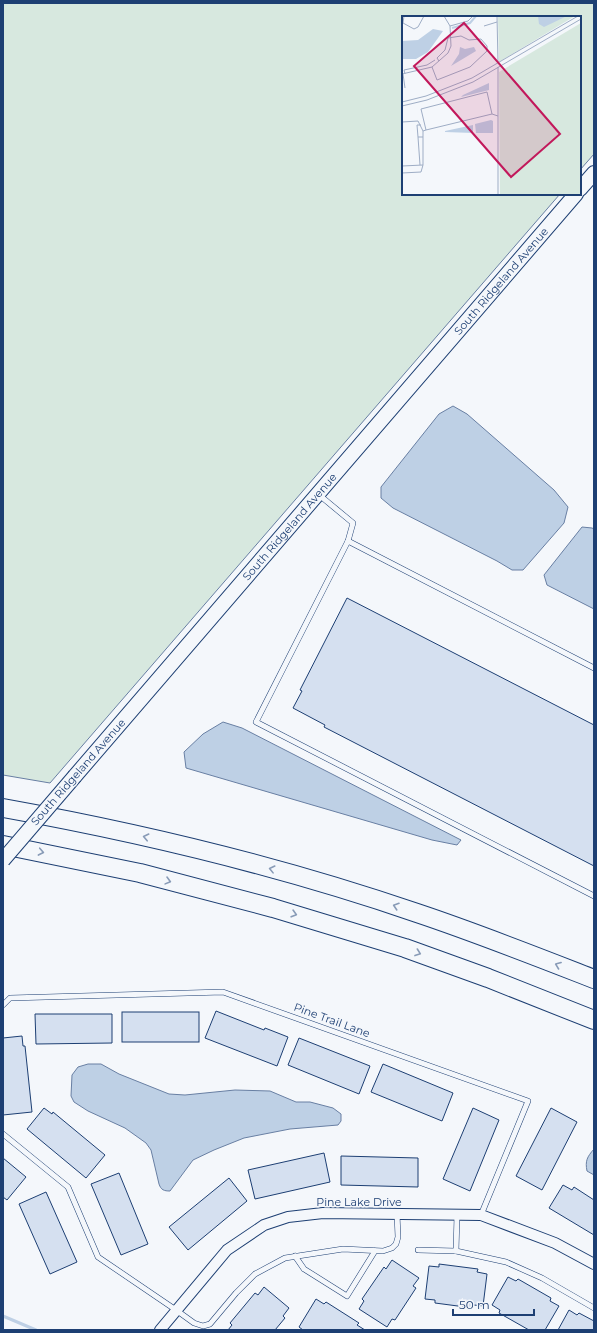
<svg xmlns="http://www.w3.org/2000/svg" width="597" height="1333" font-family="Montserrat,sans-serif">
	<style>
		.green { fill: #d7e8df; stroke: #687fa3 }
		.water { fill: #bed0e5; stroke: #687fa3 }
		.lines { fill: none; stroke-linecap: round; stroke-linejoin: round }
		.stream { stroke: #bed0e5; stroke-width: 3 }
		.building { fill: #d5e0f0; stroke: #1d3f73 }
		.lane-casing { stroke: #1d3f73; stroke-width: 6 }
		.street-casing { stroke: #1d3f73; stroke-width: 12 }
		.secondary-casing { stroke: #1d3f73; stroke-width: 16 }
		.highway-casing { stroke: #1d3f73; stroke-width: 20 }
		.lane { stroke: #f4f7fb; stroke-width: 5 }
		.street { stroke: #f4f7fb; stroke-width: 10 }
		.secondary { stroke: #f4f7fb; stroke-width: 14 }
		.highway { stroke: #f4f7fb; stroke-width: 18 }
		.secondary-bridge-casing { stroke: #1d3f73; stroke-width: 16; stroke-linecap: butt }
		.secondary-bridge { stroke: #f4f7fb; stroke-width: 14 }
		.oneway { stroke: #889bb7 }
		.labels { text-anchor: middle; dominant-baseline: central; stroke-width: 3; stroke-linejoin: round; paint-order: stroke }
		.street-label { font-size: 11px; fill: #1d3f73; stroke: #f4f7fb }
		.inset-river { fill: none; stroke: #bed0e5; stroke-width: 2 }
		.inset-road { fill: none; stroke: #9eadc5; stroke-width: 1 }
		.view { fill: #c2185b; fill-opacity: 0.15; stroke: #c2185b; stroke-width: 2 }
		.inset-edge { fill: none; stroke: #1d3f73; stroke-width: 2 }
	</style>
	<rect width="100%" height="100%" fill="#f4f7fb"/>
	<polygon class="green" points="3,3 594,3 594,154 580,170 580,17 403,17 403,194 560,194 50,783 3,775"/>
	<g class="water">
		<polygon points="453,406 467,414 554,490 568,507 564,523 523,570 512,570 497,561 393,508 381,498 381,487 439,414"/>
		<polygon points="582,527 592,528 594,529 594,609 547,585 544,575"/>
		<polygon points="223,722 242,728 461,840 457,845 432,840 186,768 184,752 203,734"/>
		<path d="M88 1064H101L119 1074 169 1094 185 1095 235 1090 270 1091 296 1102H310L333 1108 341 1114V1121L338 1125 290 1129 244 1138 214 1150 193 1160 170 1191C164 1191 161 1190 159 1184L151 1150 146 1143 125 1128 88 1111 74 1102 71 1096 72 1075 78 1067Z"/>
		<path d="M594 1149V1175L587 1171C585 1161 587 1157 594 1149Z"/>
	</g>
	<g class="lines">
		<polyline class="stream" points="3,1316 36,1330"/>
	</g>
	<g class="building">
		<polygon points="347,598 594,725 594,866 324,727 325,725 293,708 302,691 300,690"/>
		<polygon points="216,1011 264,1030 265,1028 288,1037 277,1066 205,1038"/>
		<rect x="122" y="1012" width="77" height="30"/>
		<polygon points="35,1014 112,1014 112,1043 36,1044"/>
		<polygon points="22,1036 23,1046 25,1046 32,1112 3,1115 3,1038"/>
		<polygon points="299,1038 370,1066 359,1094 288,1065"/>
		<polygon points="383,1064 453,1093 442,1121 371,1092"/>
		<polygon points="44,1108 52,1114 53,1112 105,1155 86,1178 27,1129"/>
		<polygon points="473,1108 499,1120 470,1191 443,1179"/>
		<polygon points="551,1108 577,1122 542,1190 516,1176"/>
		<polygon points="324,1153 330,1182 255,1199 248,1170"/>
		<polygon points="341,1156 418,1158 418,1187 341,1185"/>
		<polygon points="3,1158 26,1177 7,1200 3,1197"/>
		<polygon points="119,1173 148,1244 121,1255 91,1184"/>
		<polygon points="229,1178 247,1201 188,1250 169,1227"/>
		<polygon points="563,1185 572,1190 574,1187 594,1200 594,1235 549,1208"/>
		<polygon points="46,1192 77,1262 50,1274 19,1204"/>
		<polygon points="392,1260 419,1278 413,1286 416,1288 395,1320 392,1319 387,1327 359,1309 364,1301 362,1299 384,1267 386,1269"/>
		<polygon points="439,1264 478,1269 477,1272 487,1274 483,1306 474,1305 473,1308 435,1303 435,1300 425,1299 429,1266 439,1267"/>
		<polygon points="508,1277 516,1281 518,1279 551,1298 550,1301 559,1306 545,1330 529,1330 499,1313 500,1310 492,1305"/>
		<polygon points="264,1287 289,1308 283,1316 285,1318 275,1330 228,1330 232,1325 230,1323 255,1293 258,1295"/>
		<polygon points="316,1299 324,1304 326,1302 359,1323 357,1325 365,1330 303,1330 299,1327"/>
		<polygon points="569,1310 577,1315 579,1313 594,1321 594,1330 558,1330"/>
	</g>
	<g class="lines">
		<g class="lane-casing">
			<g id="lane">
				<polyline points="318,494 353,523 348,541 256,722 594,896"/>
				<polyline points="348,541 594,668"/>
				<polyline points="3,1005 10,998 223,992 528,1101 481,1215"/>
				<polyline points="3,1134 68,1187 98,1257 176,1310 194,1323 203,1326 210,1324 236,1293 255,1274 285,1258 343,1249 383,1251 392,1248 396,1244 398,1237 397,1214"/>
				<polyline points="418,1250 456,1251 506,1262 542,1278 594,1308"/>
				<polyline points="456,1251 457,1215"/>
				<polyline points="295,1256 304,1269 347,1296 375,1251"/>
			</g>
		</g>
		<g class="street-casing">
			<polyline id="street" points="160,1330 227,1250 264,1225 288,1217 323,1213 481,1215 555,1243 594,1264"/>
		</g>
		<g class="secondary-casing">
			<g id="secondary">
				<polyline points="580,189 594,173"/>
				<path id="s1" d="M75 776 576 194"/>
			</g>
		</g>
		<g class="highway-casing">
			<g id="highway">
				<path d="M3 808C142 833 283 867 417 913 477 933 535 956 594 979"/>
				<polyline points="3,845 140,873 273,908 405,948 488,978 594,1020"/>
			</g>
		</g>
		<use href="#lane" class="lane"/>
		<use href="#street" class="street"/>
		<use href="#secondary" class="secondary"/>
		<use href="#highway" class="highway"/>
		<g class="secondary-bridge-casing">
			<polyline id="secondary-bridge" points="3,860 75,776"/>
		</g>
		<use href="#secondary-bridge" class="secondary-bridge"/>
	</g>
	<defs><path id="oneway-chevron" d="M-2-3.5L2.5 0L-2 3.5" fill="none" stroke-width="1.6" stroke-linecap="round" stroke-linejoin="round"/></defs>
	<g class="oneway">
		<use href="#oneway-chevron" transform="translate(146 837) rotate(-167)"/>
		<use href="#oneway-chevron" transform="translate(41 852) rotate(11)"/>
		<use href="#oneway-chevron" transform="translate(272 869) rotate(-166)"/>
		<use href="#oneway-chevron" transform="translate(168 881) rotate(15)"/>
		<use href="#oneway-chevron" transform="translate(396 906) rotate(-162)"/>
		<use href="#oneway-chevron" transform="translate(294 914) rotate(16)"/>
		<use href="#oneway-chevron" transform="translate(418 953) rotate(20)"/>
		<use href="#oneway-chevron" transform="translate(558 965) rotate(-159)"/>
	</g>
	<g class="labels">
		<g class="street-label">
			<text stroke="none"><textPath href="#s1" startOffset="653">South Ridgeland Avenue</textPath></text>
			<text stroke="none"><textPath href="#s1" startOffset="329">South Ridgeland Avenue</textPath></text>
			<text transform="translate(78 772) rotate(-49)">South Ridgeland Avenue</text>
			<text transform="translate(332 1020) rotate(20)">Pine Trail Lane</text>
			<text x="359" y="1202">Pine Lake Drive</text>
		</g>
	</g>
	<g transform="translate(402 16)">
		<rect width="179" height="179" fill="#f4f7fb"/>
		<path d="M96 0H173L97 46ZM179 7V179H98L97 56Z" fill="#d7e8df"/>
		<path d="M136 0H165L142 11 137 8ZM31 13 41 15 26 36 14 43H0V25L16 24ZM58 31 63 33 72 31 74 35 49 50 57 38ZM87 67V74L59 81 61 79ZM89 104 91 105V117H74L73 108ZM71 109V117L43 116V115Z" fill="#bed0e5"/>
		<path class="inset-river" d="M50 12 68 7 74 0"/>
		<path class="inset-road" d="M2 0 1 7 12 13 16 11 22 0M28 0H41M95 0 96 47M48 10 66 5 71 0M82 10 95 6M30 51 35 64 68 51 85 35V30L79 23 67 24 59 20 46 22 43 34 35 42 37 45M96 51V179M0 58 30 51 46 37 49 30 48 10 42 0M1 58 3 72M3 58 2 54 25 49 33 44M0 86 24 80 70 62 176 0M0 90 25 84 71 66 179 3M90 98 24 114 19 93 85 76 90 98 96 100M0 106 16 105 21 115 24 114M16 121 15 109H19M18 149 16 121H21M0 150 21 149V115M0 157 19 156 21 149"/>
		<path class="view" d="M62 7 158 118 109 161 12 50Z"/>
		<rect width="179" height="179" class="inset-edge"/>
	</g>
	<rect width="597" height="1333" fill="none" stroke="#1d3f73" stroke-width="8"/>
	<path d="M453 1309v6h81v-6" fill="none" stroke="#1d3f73" stroke-width="2"/>
	<text x="459" y="1309" font-size="12" fill="#1d3f73" stroke="#f4f7fb" stroke-width="3" paint-order="stroke">50 m</text>
</svg>
